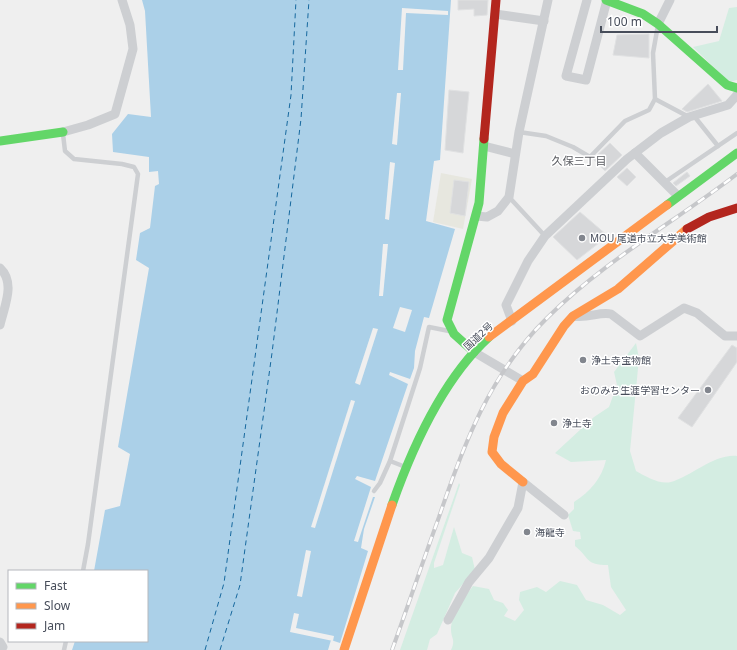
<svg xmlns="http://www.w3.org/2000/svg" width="737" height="650" font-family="'Noto Sans','Noto Sans JP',sans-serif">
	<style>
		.commercial { fill: #e7e7df }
		.green { fill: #d4ede2 }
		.water { fill: #abd0e8 }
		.pier { fill: #efefef }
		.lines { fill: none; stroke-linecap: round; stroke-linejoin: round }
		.ferry { stroke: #16689e; stroke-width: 1; stroke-dasharray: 5 4; stroke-linecap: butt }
		.building { fill: #d6d7d9; stroke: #e0e1e2 }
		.lane { stroke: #cdcfd2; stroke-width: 4.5 }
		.street { stroke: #cdcfd2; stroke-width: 9 }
		.fast { stroke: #63d668; stroke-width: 9 }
		.slow { stroke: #ff974d; stroke-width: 9 }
		.jam { stroke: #b3261e; stroke-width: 9 }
		.rail-casing { stroke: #c6c7ca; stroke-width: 4 }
		.rail { stroke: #fff; stroke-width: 2.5; stroke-dasharray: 8; stroke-linecap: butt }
		.poi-dot { fill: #82868e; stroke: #fff; stroke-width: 1.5 }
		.labels { text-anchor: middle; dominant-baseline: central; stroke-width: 3; stroke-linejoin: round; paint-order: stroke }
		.poi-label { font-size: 10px; fill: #474d5a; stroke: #fff; text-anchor: start }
		.street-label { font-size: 10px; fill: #474d5a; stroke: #fff }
		.neighbourhood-label { font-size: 11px; fill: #5b5d62; stroke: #fff }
	</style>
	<rect width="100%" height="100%" fill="#efefef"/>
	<polygon class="commercial" points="441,173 472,179 463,229 433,222"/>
	<g class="green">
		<polygon points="737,7 737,80 729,82 693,47 719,41 729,8"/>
		<path d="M636 343 639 358 630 451 636 471C645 476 660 485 671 482 693 476 713 454 737 456V650H451C456 639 451 639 451 629 451 616 465 596 473 586L489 589 494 600 503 603 508 610 504 616 515 621 524 610 519 600 520 592 537 587 546 592 560 581 577 585 586 600 603 605 620 615 626 610 611 587 608 565C585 565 590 558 575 546V540L581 539 580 532 573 531 568 515 574 509V502C590 492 602 478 606 460L571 462 555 453 594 417 609 407 617 385 614 372Z"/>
		<polygon points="459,483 460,485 434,563 434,568 443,565 454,527 462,553 472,557 475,570 455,593 437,634 430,639 427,650 400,650"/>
	</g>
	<polygon class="water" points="142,0 451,0 440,160 434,161 426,221 455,229 429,318 424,317 415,351 414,368 410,379 390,372 389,375 408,384 375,481 357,476 355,479 371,487 354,541 358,542 373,497 375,497 364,529 361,548 368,551 340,643 331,640 328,650 72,650 75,641 147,641 147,571 94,571 105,510 120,506 130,454 118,447 149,268 136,260 140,233 150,228 155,186 159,184 158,171 149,172 149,157 113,152 112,134 128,114 151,117 145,11"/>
	<g class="pier">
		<polygon points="402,8 448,11 448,15 406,13 403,70 398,70"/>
		<polygon points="397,93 401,93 397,145 392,144"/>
		<polygon points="390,162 395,163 389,220 385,219"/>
		<polygon points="383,244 388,244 383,296 379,296"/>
		<polygon points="400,307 412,310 405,332 393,328"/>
		<polygon points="373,328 378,329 360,385 355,383"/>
		<polygon points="351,400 355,401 315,528 311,527"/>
		<polygon points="306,550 311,551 302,597 297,596"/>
		<polygon points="294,613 299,614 296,628 334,636 333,641 290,632"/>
	</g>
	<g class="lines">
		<g class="ferry">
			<polyline points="205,650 224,583 291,95 296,0"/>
			<polyline points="220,650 240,585 272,353 301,119 309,0"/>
		</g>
	</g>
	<g class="building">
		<polygon points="458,0 488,0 487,15 474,16 474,9 458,10"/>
		<polygon points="649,34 649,58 613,55 617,35"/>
		<polygon points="708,84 722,101 687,112 682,109"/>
		<polygon points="449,90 469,92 463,153 445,150"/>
		<polygon points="610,143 622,155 605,171 593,159"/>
		<polygon points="627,168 636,177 627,186 617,177"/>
		<polygon points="687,172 690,176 676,186 673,183"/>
		<polygon points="454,180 469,182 465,216 450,213"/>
		<polygon points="580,212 608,236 577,260 553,237"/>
		<polygon points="732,345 737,348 737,362 692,427 678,418"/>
	</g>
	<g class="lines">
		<g class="lane">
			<polyline points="655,99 689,117"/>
			<polyline points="694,116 718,146"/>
			<polyline points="519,132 546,136 573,147 590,157 625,121 649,110 655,99 653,53 658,25"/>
			<polyline points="63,134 65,151 74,159 122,164 134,167 138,174 88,544 83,571"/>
			<polyline points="665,182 737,133"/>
			<polyline points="509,197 545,236"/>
			<polyline points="390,461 403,466"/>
			<polyline points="374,491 380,483 390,461 420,368 429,327 449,331"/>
			<polyline points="64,650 66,641"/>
		</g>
		<g class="street">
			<polyline points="587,0 566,76 586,80 607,0"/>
			<polyline points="495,14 544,21"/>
			<polyline points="658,24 670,0"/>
			<polyline points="63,132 88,125 115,114 133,49 130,25 122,0"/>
			<polyline points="484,146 515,154"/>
			<polyline points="635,153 678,196"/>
			<polyline points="476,216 487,217 498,211 509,197 519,132 548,0"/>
			<path d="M0 268C16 283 4 307 0 325"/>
			<path d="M573 316C588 319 600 311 611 314L640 336 684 308 697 313 725 336H737"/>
			<polyline points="512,321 506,305 528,261 545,236 627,159 661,133 689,117 728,105 737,95"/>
			<polyline points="474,352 523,381"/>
			<polyline points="448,620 469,582 489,558 518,508 523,482 564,515"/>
			<polyline points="0,642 3,647 1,650"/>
		</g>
		<g class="fast">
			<polyline points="606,0 643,14 658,24 727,85 737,88"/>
			<polyline points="0,141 63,132"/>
			<polyline points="667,205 737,153"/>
			<polyline points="474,352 454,334 447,320 479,203 484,139"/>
			<path d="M392 505C412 448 443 379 489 337"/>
		</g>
		<g class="slow">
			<polyline points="489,337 667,205"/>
			<polyline points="523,482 501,464 492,452 494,437 503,413 523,381 533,374 564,326 573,316 618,289 687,229"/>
			<polyline points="344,650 392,505"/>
		</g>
		<g class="jam">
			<polyline points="484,139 496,0"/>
			<polyline points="687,229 709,217 737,208"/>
		</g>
		<g class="rail-casing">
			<path id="rail" d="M392 650C408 606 423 561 439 517 464 443 490 374 547 318 603 262 674 222 737 174"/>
		</g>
		<use href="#rail" class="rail"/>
	</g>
	<g class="poi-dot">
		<circle cx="582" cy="238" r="4"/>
		<circle cx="583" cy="360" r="4"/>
		<circle cx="708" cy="390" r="4"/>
		<circle cx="554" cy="423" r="4"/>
		<circle cx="527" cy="532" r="4"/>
	</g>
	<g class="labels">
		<g class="poi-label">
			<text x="590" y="238">MOU 尾道市立大学美術館</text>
			<text x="591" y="360">浄土寺宝物館</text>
			<text x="700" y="390" text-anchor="end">おのみち生涯学習センター</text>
			<text x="562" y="423">浄土寺</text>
			<text x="535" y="532">海龍寺</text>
		</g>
		<g class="street-label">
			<text transform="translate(478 336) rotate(-43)">国道2号</text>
		</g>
		<g class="neighbourhood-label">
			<text x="579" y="160">久保三丁目</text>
		</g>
	</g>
	<rect x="8" y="570" width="140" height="72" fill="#ffffff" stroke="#b5b8bd"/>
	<rect x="16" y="583" width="20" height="6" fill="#63d668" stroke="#b5b8bd"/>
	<text x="44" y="590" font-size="12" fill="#474d5a">Fast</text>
	<rect x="16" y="603" width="20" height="6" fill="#ff974d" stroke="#b5b8bd"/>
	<text x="44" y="610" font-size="12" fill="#474d5a">Slow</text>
	<rect x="16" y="623" width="20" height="6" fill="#b3261e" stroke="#b5b8bd"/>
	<text x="44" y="630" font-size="12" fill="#474d5a">Jam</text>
	<path d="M601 26v6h116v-6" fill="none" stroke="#474d5a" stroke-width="2"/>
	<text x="607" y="26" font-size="12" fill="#474d5a" stroke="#ffffff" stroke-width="3" paint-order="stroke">100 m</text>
</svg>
